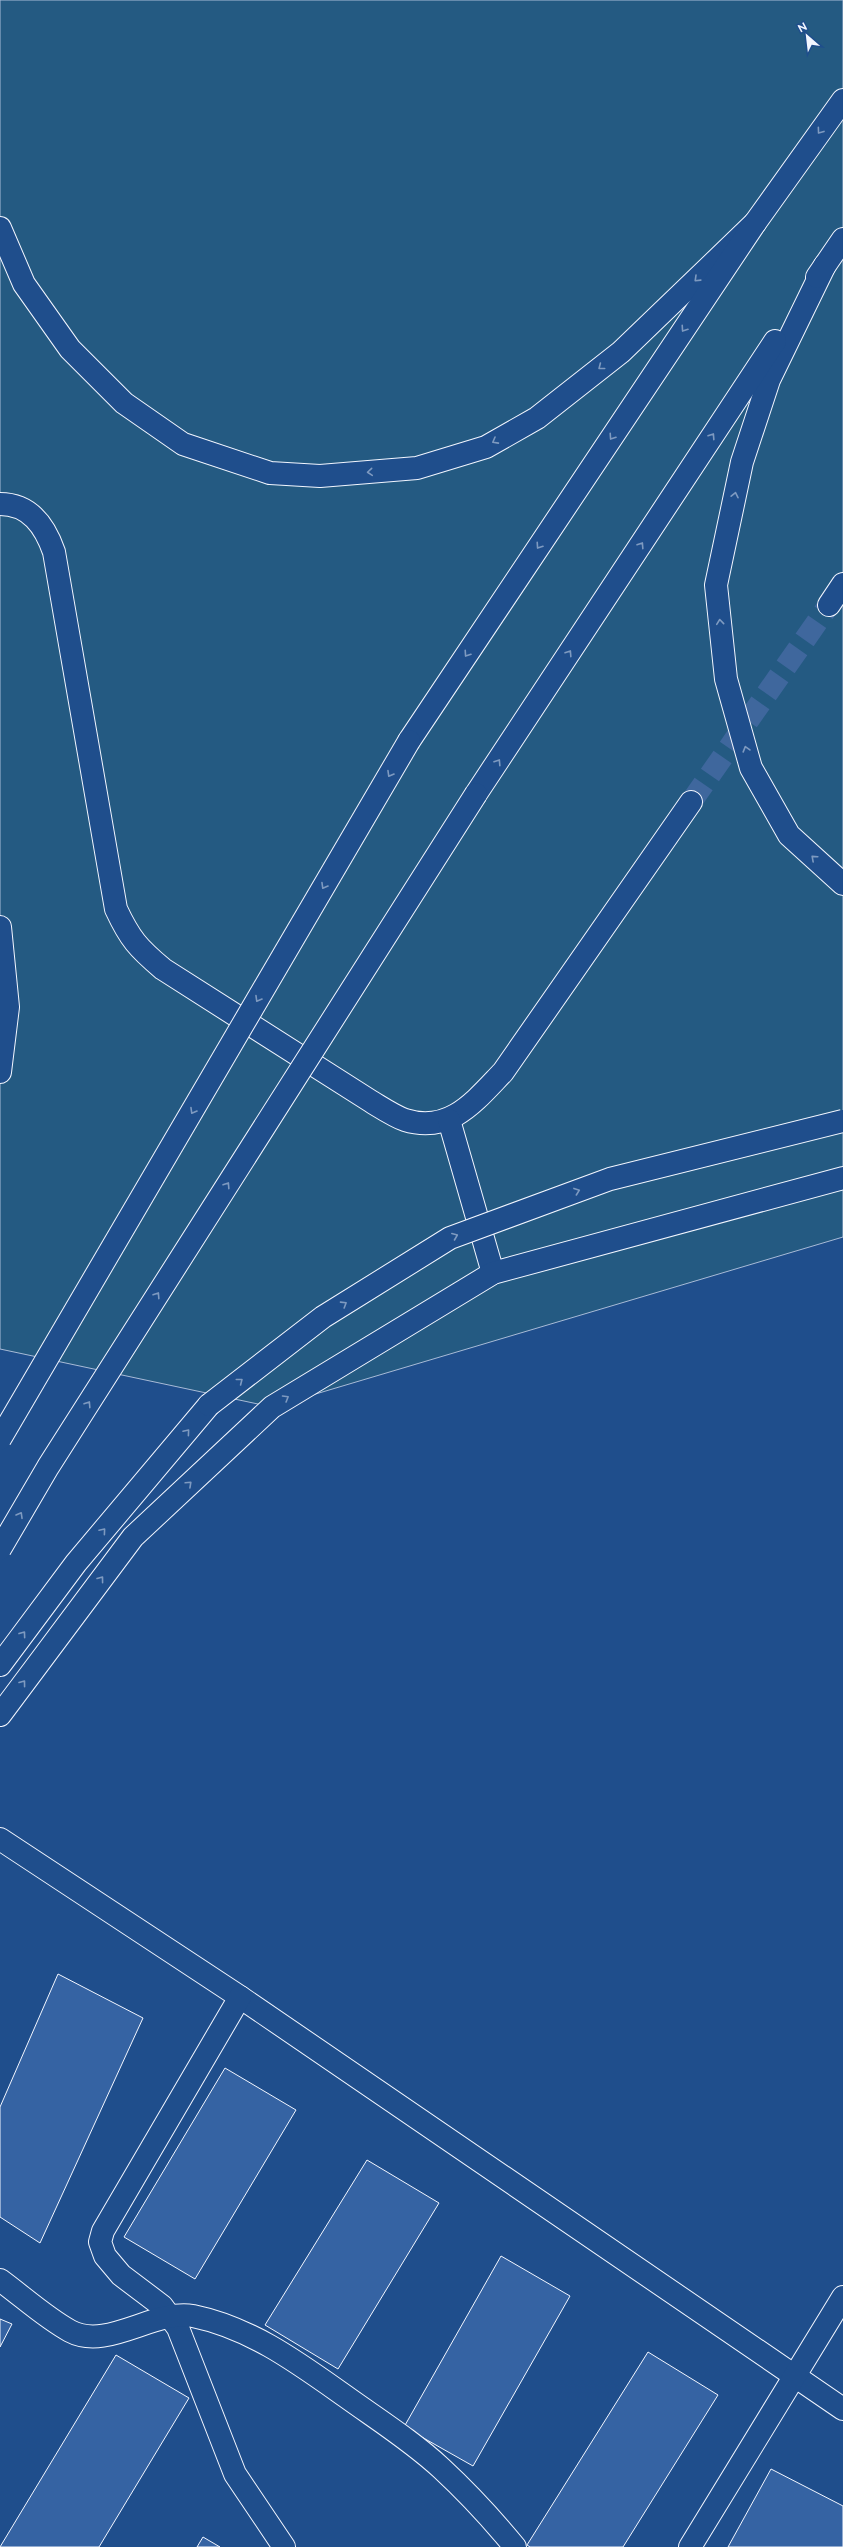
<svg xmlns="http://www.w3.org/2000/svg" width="843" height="2547" font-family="Raleway,sans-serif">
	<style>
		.green { fill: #245a82; stroke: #a8bbd7 }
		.building { fill: #3563a3; stroke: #f2f6ff }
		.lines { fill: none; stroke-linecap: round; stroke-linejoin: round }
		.secondary-tunnel { stroke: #3f679d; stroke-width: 22; stroke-dasharray: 22 11; stroke-linecap: butt }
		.street-casing { stroke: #f2f6ff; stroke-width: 24 }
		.secondary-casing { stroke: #f2f6ff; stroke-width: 24 }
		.highway-casing { stroke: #f2f6ff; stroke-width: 24 }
		.street { stroke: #1f4e8c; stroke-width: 22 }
		.secondary { stroke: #1f4e8c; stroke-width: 22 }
		.highway { stroke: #1f4e8c; stroke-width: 22 }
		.highway-bridge-casing { stroke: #f2f6ff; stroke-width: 24; stroke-linecap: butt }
		.highway-bridge { stroke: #1f4e8c; stroke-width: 22 }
		.oneway { stroke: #7e9ac0 }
	</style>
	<rect width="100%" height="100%" fill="#1f4e8c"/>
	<polygon class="green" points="0,0 843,0 843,1237 272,1407 0,1349"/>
	<g class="building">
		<polygon points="58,1974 143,2018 40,2243 0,2217 0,2107"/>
		<polygon points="225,2068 296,2110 195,2279 124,2237"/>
		<polygon points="367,2160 439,2203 338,2369 265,2325"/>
		<polygon points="501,2256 570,2296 473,2466 404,2427"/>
		<polygon points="0,2319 12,2324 0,2347"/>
		<polygon points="648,2352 718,2395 623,2547 530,2547 527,2545"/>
		<polygon points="116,2355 189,2398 99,2547 0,2547"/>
		<polygon points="771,2469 843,2506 843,2547 728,2547"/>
		<polygon points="203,2537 220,2547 197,2547"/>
	</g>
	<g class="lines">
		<polyline class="secondary-tunnel" points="691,802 829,605"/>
		<g class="street-casing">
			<g id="street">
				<polyline points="0,1839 240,1997 843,2409"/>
				<polyline points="240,1997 103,2231 100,2242 105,2256 121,2275 162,2306 178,2328 235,2474 284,2547"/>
				<path d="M0 2280C22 2296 46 2318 70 2331 107 2351 154 2309 193 2316 251 2328 297 2362 345 2396 377 2419 412 2441 441 2468 468 2493 492 2519 515 2547"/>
				<polyline points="690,2547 843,2297"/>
			</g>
		</g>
		<g class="secondary-casing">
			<g id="secondary">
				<path d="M0 504C30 504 45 526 54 552L116 909C130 939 138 948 163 969L372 1102C382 1108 394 1116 405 1120 450 1134 475 1101 503 1072L691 802"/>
				<polyline points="829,605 843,584"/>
				<polyline points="449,1120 493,1273"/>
				<polyline points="0,1715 133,1537 272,1407 493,1273 843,1178"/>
			</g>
		</g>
		<g class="highway-casing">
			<g id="highway">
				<polyline points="0,228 24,284 70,349 124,403 183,444 270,473 320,476 417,468 486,447 537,418 621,352 755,223"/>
				<polyline points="825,265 769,380 742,462 716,585 726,679 751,768 789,835 843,884"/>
				<polyline points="817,277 843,239"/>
				<polyline points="409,741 755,223 843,100"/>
				<polyline points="476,794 775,341"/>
				<polyline points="0,927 8,1007 0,1072"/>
				<polyline points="0,1665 76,1563 209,1405"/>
			</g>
		</g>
		<use href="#street" class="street"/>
		<use href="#secondary" class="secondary"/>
		<use href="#highway" class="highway"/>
		<g class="highway-bridge-casing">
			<g id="highway-bridge">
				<polyline points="209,1405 323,1317 450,1238 610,1179 843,1121"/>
				<polyline points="0,1439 409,741"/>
				<polyline points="0,1549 48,1467 476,794"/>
			</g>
		</g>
		<use href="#highway-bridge" class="highway-bridge"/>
	</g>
	<defs><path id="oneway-chevron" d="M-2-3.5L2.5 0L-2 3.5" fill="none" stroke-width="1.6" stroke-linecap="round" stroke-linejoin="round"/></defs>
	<g class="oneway">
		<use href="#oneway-chevron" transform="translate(820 131) rotate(126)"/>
		<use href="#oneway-chevron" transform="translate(697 279) rotate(136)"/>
		<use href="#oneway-chevron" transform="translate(684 329) rotate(124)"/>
		<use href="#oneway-chevron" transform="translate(601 367) rotate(142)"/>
		<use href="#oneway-chevron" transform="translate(712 436) rotate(-57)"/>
		<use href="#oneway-chevron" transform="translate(612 437) rotate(124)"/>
		<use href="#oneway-chevron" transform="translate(495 441) rotate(151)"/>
		<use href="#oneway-chevron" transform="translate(370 472) rotate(175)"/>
		<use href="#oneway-chevron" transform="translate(735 495) rotate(-78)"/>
		<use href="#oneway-chevron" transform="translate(641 545) rotate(-57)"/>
		<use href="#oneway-chevron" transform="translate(539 546) rotate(124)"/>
		<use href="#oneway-chevron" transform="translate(720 622) rotate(-96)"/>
		<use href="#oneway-chevron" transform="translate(569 653) rotate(-57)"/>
		<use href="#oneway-chevron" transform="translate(467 654) rotate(124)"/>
		<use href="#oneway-chevron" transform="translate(746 749) rotate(-106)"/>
		<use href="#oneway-chevron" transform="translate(498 762) rotate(-57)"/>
		<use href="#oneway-chevron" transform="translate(390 774) rotate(120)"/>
		<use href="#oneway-chevron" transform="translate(814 858) rotate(-138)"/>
		<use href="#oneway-chevron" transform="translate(324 886) rotate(120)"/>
		<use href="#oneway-chevron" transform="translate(258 999) rotate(120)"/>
		<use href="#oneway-chevron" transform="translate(193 1111) rotate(120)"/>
		<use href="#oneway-chevron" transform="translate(227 1185) rotate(-57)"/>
		<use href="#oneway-chevron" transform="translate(577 1191) rotate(-20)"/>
		<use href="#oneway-chevron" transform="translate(455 1236) rotate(-22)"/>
		<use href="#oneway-chevron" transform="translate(157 1295) rotate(-57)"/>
		<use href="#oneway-chevron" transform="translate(344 1304) rotate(-32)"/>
		<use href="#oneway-chevron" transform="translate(240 1381) rotate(-38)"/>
		<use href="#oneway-chevron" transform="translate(286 1398) rotate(-31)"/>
		<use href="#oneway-chevron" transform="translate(88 1404) rotate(-57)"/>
		<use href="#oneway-chevron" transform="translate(187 1432) rotate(-50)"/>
		<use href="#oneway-chevron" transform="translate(189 1484) rotate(-43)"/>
		<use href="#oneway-chevron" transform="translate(20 1515) rotate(-60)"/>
		<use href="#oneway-chevron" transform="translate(103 1531) rotate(-50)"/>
		<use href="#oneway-chevron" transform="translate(101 1579) rotate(-53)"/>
		<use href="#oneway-chevron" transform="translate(23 1634) rotate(-54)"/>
		<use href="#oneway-chevron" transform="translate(23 1683) rotate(-53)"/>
	</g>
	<g transform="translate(807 36) rotate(332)" stroke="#1f4e8c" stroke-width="3" paint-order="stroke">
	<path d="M0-3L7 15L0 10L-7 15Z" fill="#f2f6ff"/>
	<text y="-6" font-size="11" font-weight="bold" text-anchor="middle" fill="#f2f6ff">N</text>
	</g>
</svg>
